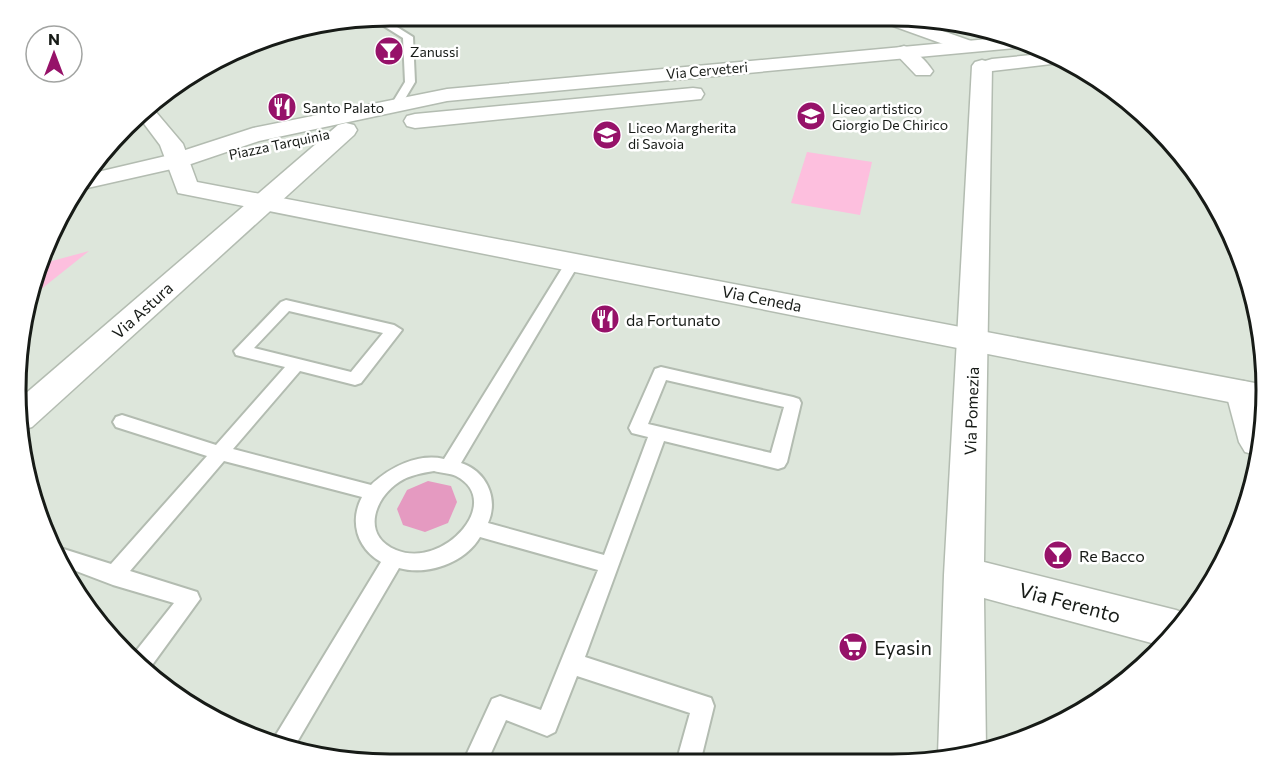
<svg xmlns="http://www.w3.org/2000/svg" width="1282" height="780" font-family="Commissioner,sans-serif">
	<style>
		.green { fill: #fdbfde }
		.water { fill: #e59ac1 }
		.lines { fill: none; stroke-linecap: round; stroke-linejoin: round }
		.service-casing { stroke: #b3bcb1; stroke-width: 4 }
		.minor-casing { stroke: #b3bcb1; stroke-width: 3 }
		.tertiary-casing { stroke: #b3bcb1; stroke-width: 3 }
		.secondary-casing { stroke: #b3bcb1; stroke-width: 3 }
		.service { fill: #fff; fill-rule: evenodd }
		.minor { fill: #fff; fill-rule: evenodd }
		.tertiary { fill: #fff; fill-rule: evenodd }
		.secondary { fill: #fff; fill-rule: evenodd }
		.labels { text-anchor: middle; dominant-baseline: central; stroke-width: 5; stroke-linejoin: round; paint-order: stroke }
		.far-poi-label { font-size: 14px; fill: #171b17; stroke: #fff; text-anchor: start }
		.far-street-label { font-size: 14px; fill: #171b17; stroke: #fff }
		.street-label { font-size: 16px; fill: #171b17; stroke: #fff }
		.poi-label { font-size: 16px; fill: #171b17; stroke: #fff; text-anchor: start }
		.near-street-label { font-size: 20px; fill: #171b17; stroke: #fff }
		.near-poi-label { font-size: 20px; fill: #171b17; stroke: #fff; text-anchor: start }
		.rim { fill: none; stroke: #171b17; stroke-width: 3 }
	</style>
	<rect width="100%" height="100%" fill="#dde6db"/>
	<g class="green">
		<polygon points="807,152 872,162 860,215 791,203"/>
		<polygon points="89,251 30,298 37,265"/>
	</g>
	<polygon class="water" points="428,481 451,486 457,502 448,523 425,532 403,525 397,509 407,490"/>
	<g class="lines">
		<g class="service-casing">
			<g id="service">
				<polygon points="381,17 413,37 415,82 400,107 396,108 391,105 405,82 403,38 371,18"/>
				<path d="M573 258 580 262 461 463C486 471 499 498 488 523L604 555 648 437 632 433 629 428 655 369 661 367 793 397 799 399 801 403 787 462 784 467 778 469 664 441 585 657 711 698 714 706 700 763H676L690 713 577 676 555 732 547 736 506 720 487 762H463L492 699 500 696 541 710 598 570 480 537C465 563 427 576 399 568L293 749 271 743 381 562C357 548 349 522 362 497L224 461 130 571 197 592 200 599 147 672 132 656 174 603 113 585 63 566 54 549 57 547 111 564 207 456 116 427 113 422 116 417 122 415 216 445 285 367 236 355 234 351 281 302 286 300 394 325 402 330 361 383 355 385 300 371 233 449 371 485C390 467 418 453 444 459L566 262ZM289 311 383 333 351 372 254 348ZM666 380 784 407 771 453 648 424ZM434 471C441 473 450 473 456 476 505 501 444 570 396 550 361 536 374 498 399 482 410 475 422 473 434 471Z"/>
			</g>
		</g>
		<g class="minor-casing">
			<g id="minor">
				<polygon points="879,18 906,18 974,42 977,46 974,50 960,50 882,22"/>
				<path d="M904 46C915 49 926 61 933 71L930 75H916L894 52 897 48Z"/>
				<polygon points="982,60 989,62 992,66 984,562 1176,610 1191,616 1159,645 984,598 986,750 940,760 938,755 944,575 972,66 975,62"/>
				<polygon points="346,123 354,125 357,130 354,135 32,427 22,430 17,401 338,125"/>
				<polygon points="1243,381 1255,384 1260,395 1256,455 1245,452 1239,442 1226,393 1231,384"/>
			</g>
		</g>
		<g class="tertiary-casing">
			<polygon id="tertiary" points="150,105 183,144 197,182 1260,384 1259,408 178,193 160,145 139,117"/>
		</g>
		<g class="secondary-casing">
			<g id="secondary">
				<polygon points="1010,37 1033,43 1025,47 447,101 259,141 185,166 74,191 85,175 170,155 253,128 447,89"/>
				<polygon points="1052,53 1068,62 992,71 985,69 982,65 985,61 992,59"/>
				<polygon points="693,88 701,89 704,94 701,99 415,128 407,126 404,121 407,116 415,114"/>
			</g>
		</g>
		<use href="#service" class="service"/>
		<use href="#minor" class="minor"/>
		<use href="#tertiary" class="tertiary"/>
		<use href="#secondary" class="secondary"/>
	</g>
	<defs>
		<g id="bar-disc" transform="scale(1.5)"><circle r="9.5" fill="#961269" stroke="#fff"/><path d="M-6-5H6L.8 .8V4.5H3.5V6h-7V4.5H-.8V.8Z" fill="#fff"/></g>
		<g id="restaurant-disc" transform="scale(1.5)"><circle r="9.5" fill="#961269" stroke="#fff"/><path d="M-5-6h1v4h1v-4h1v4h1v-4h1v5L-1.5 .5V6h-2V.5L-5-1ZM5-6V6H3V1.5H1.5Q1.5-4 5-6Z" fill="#fff"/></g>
		<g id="school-disc" transform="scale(1.5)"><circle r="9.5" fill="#961269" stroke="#fff"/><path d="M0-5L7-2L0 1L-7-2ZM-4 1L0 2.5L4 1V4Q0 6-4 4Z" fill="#fff"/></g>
		<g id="supermarket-disc" transform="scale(1.5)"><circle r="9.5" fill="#961269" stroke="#fff"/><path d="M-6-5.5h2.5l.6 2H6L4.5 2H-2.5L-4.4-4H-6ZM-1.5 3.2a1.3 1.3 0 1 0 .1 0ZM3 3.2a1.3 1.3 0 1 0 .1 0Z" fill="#fff"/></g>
	</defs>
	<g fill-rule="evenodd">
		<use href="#bar-disc" x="389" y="51"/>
		<use href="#restaurant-disc" x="282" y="107"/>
		<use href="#school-disc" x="811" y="116"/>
		<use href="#school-disc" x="607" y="135"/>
		<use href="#restaurant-disc" x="605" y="319"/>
		<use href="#bar-disc" x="1058" y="555"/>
		<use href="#supermarket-disc" x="853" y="647"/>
	</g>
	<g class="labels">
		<g class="far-poi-label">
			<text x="410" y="51">Zanussi</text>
			<text x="303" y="107">Santo Palato</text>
			<text x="832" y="108">Liceo artistico<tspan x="832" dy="16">Giorgio De Chirico</tspan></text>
			<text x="628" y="127">Liceo Margherita<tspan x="628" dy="16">di Savoia</tspan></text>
		</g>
		<g class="far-street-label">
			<text transform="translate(707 70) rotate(-5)">Via Cerveteri</text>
			<text transform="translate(279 144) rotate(-12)">Piazza Tarquinia</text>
		</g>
		<g class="street-label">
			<text transform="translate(762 298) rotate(11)">Via Ceneda</text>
			<text transform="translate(142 310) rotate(-42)">Via Astura</text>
			<text transform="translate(971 411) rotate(-88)">Via Pomezia</text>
		</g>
		<g class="poi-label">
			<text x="626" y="319">da Fortunato</text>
			<text x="1079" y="555">Re Bacco</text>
		</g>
		<g class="near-street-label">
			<text transform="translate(1070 602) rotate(15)">Via Ferento</text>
		</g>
		<g class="near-poi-label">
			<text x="874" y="647">Eyasin</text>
		</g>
	</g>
	<path d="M0 0H1282V780H0ZM390 26H892A364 364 0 0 1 1256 390V390A364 364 0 0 1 892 754H390A364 364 0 0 1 26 390V390A364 364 0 0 1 390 26Z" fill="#fff" fill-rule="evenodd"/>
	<path class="rim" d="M390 26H892A364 364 0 0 1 1256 390V390A364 364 0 0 1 892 754H390A364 364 0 0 1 26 390V390A364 364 0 0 1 390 26Z"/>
	<g transform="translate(54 54)"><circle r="28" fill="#ffffff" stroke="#a2a4a2" stroke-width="1.5"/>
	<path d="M0-4.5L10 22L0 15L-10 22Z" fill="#961269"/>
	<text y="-9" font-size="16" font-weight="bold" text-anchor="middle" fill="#171b17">N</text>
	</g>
</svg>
